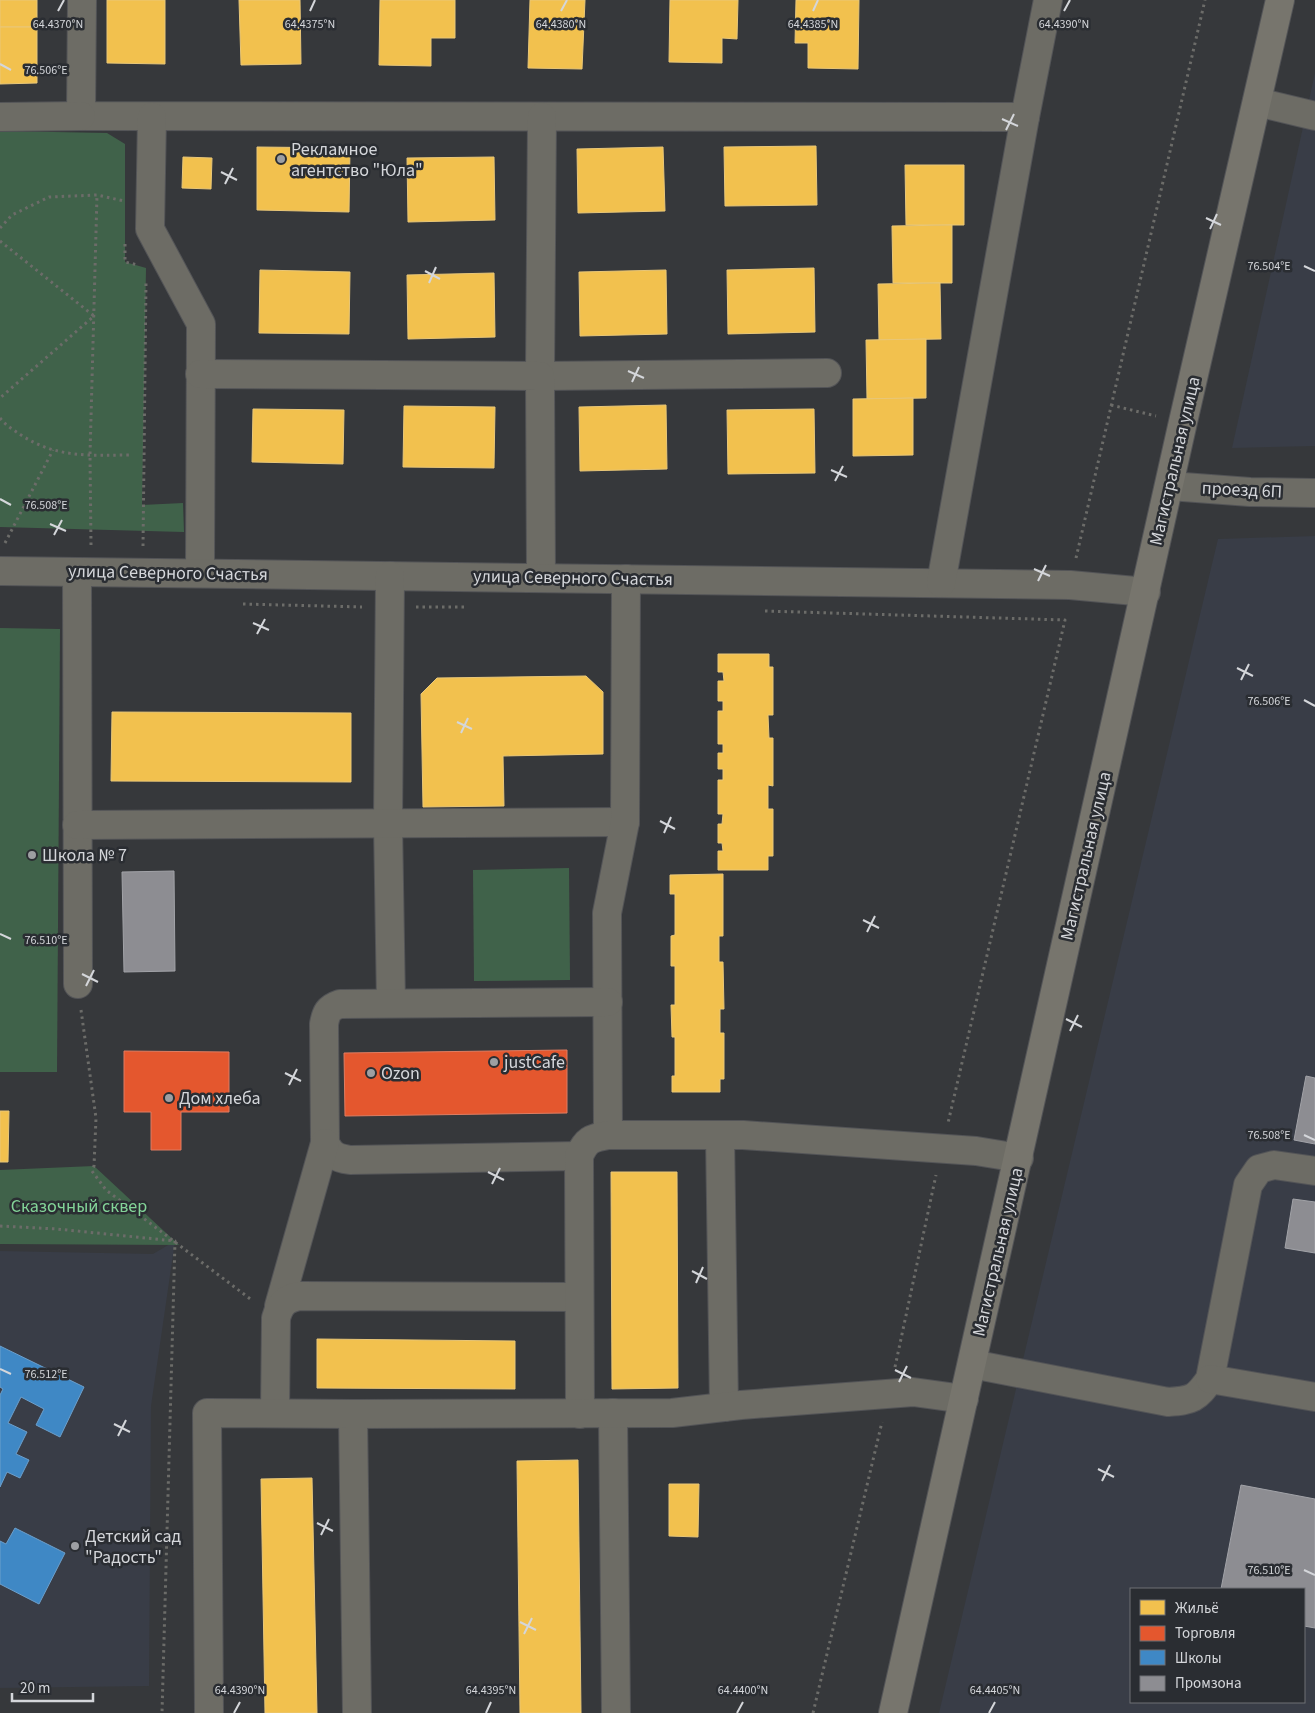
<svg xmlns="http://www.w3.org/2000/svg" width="1315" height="1713" font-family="'Source Sans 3',sans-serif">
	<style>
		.built { fill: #393d47; fill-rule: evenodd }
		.green { fill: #40624a }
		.homes { fill: #f2c14e; stroke: #e9c778 }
		.shops { fill: #e4572e; stroke: #df7d62 }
		.schools { fill: #3f88c5; stroke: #6c9fcb }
		.industry { fill: #8d8d92; stroke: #a2a3a8 }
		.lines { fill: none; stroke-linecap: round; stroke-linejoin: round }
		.minor-casing { stroke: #535457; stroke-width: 30 }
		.major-casing { stroke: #535457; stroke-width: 30 }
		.path { stroke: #6c6c69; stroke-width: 3; stroke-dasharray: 2.5 4; stroke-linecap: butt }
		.minor { stroke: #6d6c65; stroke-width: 28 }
		.major { stroke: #77756d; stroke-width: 28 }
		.ticks { fill: none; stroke: #d4d6da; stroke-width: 2 }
		.poi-dot { fill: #9d9fa2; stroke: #2a2d32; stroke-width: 2 }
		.labels { text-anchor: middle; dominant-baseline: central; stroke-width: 5; stroke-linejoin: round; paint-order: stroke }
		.poi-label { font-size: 18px; fill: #d4d6da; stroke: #2a2d32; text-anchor: start }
		.street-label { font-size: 18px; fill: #d4d6da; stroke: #2a2d32 }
		.park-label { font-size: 18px; fill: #83d498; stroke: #2a2d32 }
		.ticks-label { font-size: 12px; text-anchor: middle; fill: #d4d6da; stroke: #2a2d32; stroke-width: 5; stroke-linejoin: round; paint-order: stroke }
	</style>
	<rect width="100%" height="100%" fill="#36383b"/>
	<g class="built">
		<polygon points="1315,73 1315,446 1232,448"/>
		<path d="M1315 536V1713H939L1218 539ZM1131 1589H1304V1702H1131Z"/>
		<polygon points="175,1241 151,1406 149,1686 0,1688 0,1251 153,1254"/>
	</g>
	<g class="green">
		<polygon points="0,131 107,133 125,144 125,262 146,268 142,505 183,503 184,532 0,527"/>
		<polygon points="0,628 60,629 57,1072 0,1072"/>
		<polygon points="569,868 570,980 474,981 473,870"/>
		<polygon points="94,1166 179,1245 0,1244 0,1170"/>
	</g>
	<g class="homes">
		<rect x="0" y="0" width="37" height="27"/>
		<polygon points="107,0 165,0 165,64 107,63"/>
		<polygon points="239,0 300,0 301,64 241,65"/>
		<polygon points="380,0 455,0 455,38 431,38 431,66 379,65"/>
		<polygon points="530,0 585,0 582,69 528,68"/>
		<polygon points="670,0 738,0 737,39 722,38 722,63 669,62"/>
		<polygon points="796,0 859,0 858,69 808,68 808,43 795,43"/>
		<polygon points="0,27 37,27 37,83 0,84"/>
		<polygon points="816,146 817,205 725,206 724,147"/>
		<polygon points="257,147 350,148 349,212 257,210"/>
		<polygon points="663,147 665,211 578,213 577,149"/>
		<polygon points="183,157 212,158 211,189 182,188"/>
		<polygon points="494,157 495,220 408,222 407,158"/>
		<polygon points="905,165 964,165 964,225 906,225"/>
		<polygon points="952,225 952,283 893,283 892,226"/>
		<polygon points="814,268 815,332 728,334 727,270"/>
		<polygon points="260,270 350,272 349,334 259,333"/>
		<polygon points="666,270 667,334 580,336 579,272"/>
		<polygon points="494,273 495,337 408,339 407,275"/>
		<polygon points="940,283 941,339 879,340 878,284"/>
		<polygon points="926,339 926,398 867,399 866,340"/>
		<polygon points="913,398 913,455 853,456 853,399"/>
		<polygon points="666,405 667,469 580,471 579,407"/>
		<polygon points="404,406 495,407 494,468 403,467"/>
		<polygon points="253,409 344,410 343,464 252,462"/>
		<polygon points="814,409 815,473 728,474 727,410"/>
		<polygon points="718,654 769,654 769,667 773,667 773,715 768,715 769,738 773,738 773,786 768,785 768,809 773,809 773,856 768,856 768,870 718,870 718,851 723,851 722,843 718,843 718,824 722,824 723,814 718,814 718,780 723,780 723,769 718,769 718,753 723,753 723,744 718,744 718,711 723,711 723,701 718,701 718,681 724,681 723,672 718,672"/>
		<polygon points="586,676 603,692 603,754 503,756 504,806 423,807 421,694 437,678"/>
		<polygon points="112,712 351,713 351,782 111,781"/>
		<polygon points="723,874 723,936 719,936 719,962 723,962 724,1009 720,1009 720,1033 724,1033 724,1079 720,1079 720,1092 672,1092 672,1076 675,1076 675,1037 672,1037 671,1005 675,1005 675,966 671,966 671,936 675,935 675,894 670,894 670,875"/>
		<polygon points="0,1111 9,1111 8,1162 0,1162"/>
		<polygon points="611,1172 677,1172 678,1388 612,1389"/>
		<polygon points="317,1339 515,1341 515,1389 317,1388"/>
		<polygon points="578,1460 581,1713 520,1713 517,1461"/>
		<polygon points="312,1478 317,1713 265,1713 261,1479"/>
		<polygon points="669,1484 699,1484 698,1537 669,1536"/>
	</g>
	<g class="shops">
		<polygon points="567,1050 567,1113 345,1116 344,1053"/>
		<polygon points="124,1051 229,1052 229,1112 181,1112 181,1150 151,1150 151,1112 124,1112"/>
	</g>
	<g class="schools">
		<polygon points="0,1346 84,1387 60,1437 36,1425 44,1409 21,1397 8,1423 27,1432 16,1454 29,1460 20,1478 7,1472 0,1487 0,1395 3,1389 0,1387"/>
		<polygon points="15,1528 65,1553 39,1604 0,1584 0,1541 6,1544"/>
	</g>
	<g class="industry">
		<polygon points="174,871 175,971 124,972 122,872"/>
		<polygon points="1306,1076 1315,1078 1315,1144 1294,1140"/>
		<polygon points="1293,1199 1315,1202 1315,1253 1285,1248"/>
		<polygon points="1241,1485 1315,1499 1315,1628 1304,1626 1304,1589 1221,1589"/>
	</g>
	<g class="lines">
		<g class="minor-casing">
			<g id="minor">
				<polyline points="82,0 81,116 1025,117"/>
				<polyline points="1257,102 1315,116"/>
				<polyline points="0,117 81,116"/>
				<polyline points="152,117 150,229 201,324 200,572"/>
				<polyline points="542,117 540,376 827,373"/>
				<polyline points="200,374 540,376 541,578"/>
				<polyline points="1170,486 1250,492 1315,493"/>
				<polyline points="0,571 1070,585 1146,592"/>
				<polyline points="77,572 78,984"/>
				<polyline points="390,576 388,824 391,1003"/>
				<polyline points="941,583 1025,117 1048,0"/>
				<polyline points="77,825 625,822"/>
				<polyline points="608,1135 607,913 625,822 626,579"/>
				<polyline points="720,1135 724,1407"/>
				<path d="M579 1156 350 1160C336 1158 331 1155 325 1143L324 1024C326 1013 328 1008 340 1004L608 1002"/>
				<polyline points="279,1306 325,1143"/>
				<path d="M972 1364 1168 1402C1193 1400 1196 1399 1210 1379L1248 1185 1259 1169 1274 1165 1315 1171"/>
				<polyline points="1210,1379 1315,1397"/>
				<path d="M275 1413 276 1318C280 1304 285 1299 299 1296L579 1297"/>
				<polyline points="613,1413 616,1713"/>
				<polyline points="353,1414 357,1713"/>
				<path d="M580 1414 579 1156C586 1140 591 1138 608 1135H743L976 1151 1019 1158"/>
				<polyline points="209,1713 207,1413 353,1414 672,1413 741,1405 913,1392 964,1399"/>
			</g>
		</g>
		<g class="major-casing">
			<polyline id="major" points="893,1713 1183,422 1280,0"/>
		</g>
		<g class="path">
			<polyline points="0,228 12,215 49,197 97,195 124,201"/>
			<polyline points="0,241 94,316 0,398"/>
			<polyline points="125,244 125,262 138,265"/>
			<polyline points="1111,405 1156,416"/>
			<path d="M0 418C6 426 14 430 21 435 58 459 91 455 133 455"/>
			<polyline points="5,543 53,450"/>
			<polyline points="91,545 90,455 97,195"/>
			<polyline points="143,546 146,282"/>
			<polyline points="1076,558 1205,0"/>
			<polyline points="243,604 362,607"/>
			<polyline points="416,607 464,607"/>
			<polyline points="765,611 1065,620 948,1123"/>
			<polyline points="81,1010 96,1118 94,1166 92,1171 106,1190 253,1301"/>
			<polyline points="0,1226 57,1229 175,1241 162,1713"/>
			<polyline points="895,1367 936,1175"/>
			<polyline points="813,1713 882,1422"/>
		</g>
		<use href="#minor" class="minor"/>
		<use href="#major" class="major"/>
	</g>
	<path class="ticks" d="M58 11 64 0M310 11 315 0M561 11 567 0M813 11 818 0M1064 11 1070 0M0 64 11 70M1002 119 1018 126M1006 130 1014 114M221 172 237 180M225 184 233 168M1206 218 1221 225M1210 229 1217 214M1304 266 1315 271M425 271 440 279M429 283 436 267M628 371 644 378M632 382 639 367M831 470 847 477M835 481 843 466M0 499 11 505M50 524 66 531M54 535 62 520M1034 569 1050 576M1038 581 1046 565M253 623 269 630M257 634 265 619M1237 668 1253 676M1241 680 1249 664M1304 700 1315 706M457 722 472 729M461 733 468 718M660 821 675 829M664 833 671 817M863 920 879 928M867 932 875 916M0 934 11 939M82 974 98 982M86 986 94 970M1066 1019 1082 1027M1070 1031 1078 1015M285 1073 301 1081M289 1085 297 1069M1304 1135 1315 1140M488 1172 504 1180M492 1184 500 1168M692 1271 707 1279M696 1283 703 1267M0 1369 11 1374M895 1370 911 1378M899 1382 907 1366M114 1424 130 1432M118 1436 126 1420M1098 1469 1114 1477M1102 1481 1110 1465M317 1523 333 1531M321 1535 329 1519M1304 1570 1315 1575M520 1622 536 1630M524 1634 532 1618M234 1713 240 1702M486 1713 491 1702M737 1713 743 1702M989 1713 995 1702"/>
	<g class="poi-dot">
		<circle cx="281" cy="159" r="5"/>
		<circle cx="32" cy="855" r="5"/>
		<circle cx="494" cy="1062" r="5"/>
		<circle cx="371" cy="1073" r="5"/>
		<circle cx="169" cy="1098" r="5"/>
		<circle cx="75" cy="1546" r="5"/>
	</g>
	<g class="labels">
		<g class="poi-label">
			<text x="291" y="149">Рекламное<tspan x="291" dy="21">агентство "Юла"</tspan></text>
			<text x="42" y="855">Школа № 7</text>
			<text x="504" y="1062">justCafe</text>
			<text x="381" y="1073">Ozon</text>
			<text x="179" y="1098">Дом хлеба</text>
			<text x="85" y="1536">Детский сад<tspan x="85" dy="21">"Радость"</tspan></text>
		</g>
		<g class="street-label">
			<text transform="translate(1175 461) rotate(-77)">Магистральная улица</text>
			<text transform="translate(1242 490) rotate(3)">проезд 6П</text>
			<text transform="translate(168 573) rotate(1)">улица Северного Счастья</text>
			<text transform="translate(573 578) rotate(1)">улица Северного Счастья</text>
			<text transform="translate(1086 856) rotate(-77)">Магистральная улица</text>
			<text transform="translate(998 1252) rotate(-77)">Магистральная улица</text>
		</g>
		<g class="park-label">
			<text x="79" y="1206">Сказочный сквер</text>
		</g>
	</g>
	<g class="ticks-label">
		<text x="58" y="28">64.4370°N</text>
		<text x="310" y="28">64.4375°N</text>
		<text x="561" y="28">64.4380°N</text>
		<text x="813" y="28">64.4385°N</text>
		<text x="1064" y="28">64.4390°N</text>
		<text x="46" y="74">76.506°E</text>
		<text x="1269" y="270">76.504°E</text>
		<text x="46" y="509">76.508°E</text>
		<text x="1269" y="705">76.506°E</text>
		<text x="46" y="944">76.510°E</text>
		<text x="1269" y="1139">76.508°E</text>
		<text x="46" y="1378">76.512°E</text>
		<text x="1269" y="1574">76.510°E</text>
		<text x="240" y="1694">64.4390°N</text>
		<text x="491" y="1694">64.4395°N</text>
		<text x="743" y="1694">64.4400°N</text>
		<text x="995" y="1694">64.4405°N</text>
	</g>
	<rect x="1130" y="1588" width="175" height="115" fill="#2a2d32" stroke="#6e7175"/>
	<rect x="1140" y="1600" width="25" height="15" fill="#f2c14e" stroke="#6e7175"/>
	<text x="1175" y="1613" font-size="15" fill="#d4d6da">Жильё</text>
	<rect x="1140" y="1626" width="25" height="15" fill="#e4572e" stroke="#6e7175"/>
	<text x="1175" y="1638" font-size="15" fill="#d4d6da">Торговля</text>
	<rect x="1140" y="1650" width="25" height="15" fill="#3f88c5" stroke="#6e7175"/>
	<text x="1175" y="1663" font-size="15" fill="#d4d6da">Школы</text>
	<rect x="1140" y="1676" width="25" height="15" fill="#8d8d92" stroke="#6e7175"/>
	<text x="1175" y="1688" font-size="15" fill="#d4d6da">Промзона</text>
	<path d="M12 1693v8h81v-8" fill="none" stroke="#d4d6da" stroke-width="2.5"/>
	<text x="20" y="1693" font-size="15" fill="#d4d6da" stroke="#2a2d32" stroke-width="4" paint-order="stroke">20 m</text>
</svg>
